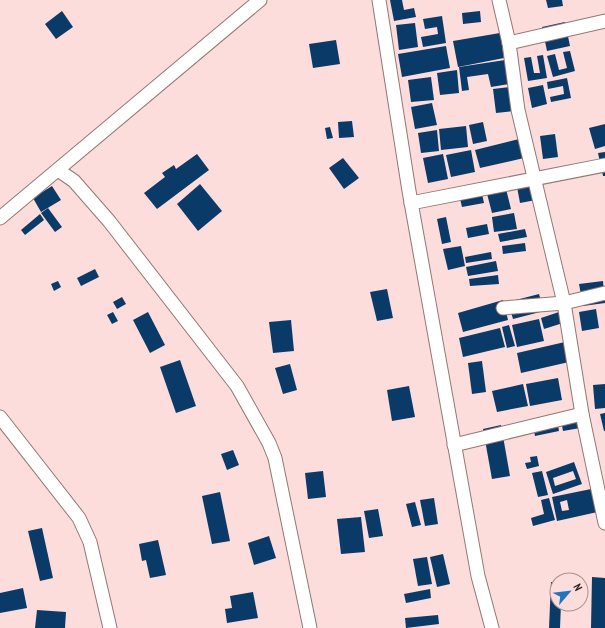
<svg xmlns="http://www.w3.org/2000/svg" width="605" height="628" font-family="'PT Sans Narrow',sans-serif">
	<style>
		.building { fill: #0a3a67; fill-rule: evenodd }
		.lines { fill: none; stroke-linecap: round; stroke-linejoin: round }
		.street-casing { stroke: #937775; stroke-width: 15 }
		.street { stroke: #fff; stroke-width: 13 }
	</style>
	<rect width="100%" height="100%" fill="#fddddb"/>
	<g class="building">
		<polygon points="390,0 402,0 404,10 414,8 416,17 394,21"/>
		<polygon points="546,0 562,0 563,6 548,8"/>
		<polygon points="62,11 73,27 56,39 45,24"/>
		<polygon points="480,11 481,22 463,24 462,13"/>
		<polygon points="442,16 446,43 423,47 421,37 438,34 437,27 425,29 423,19"/>
		<polygon points="565,22 570,46 547,51 542,27"/>
		<polygon points="415,23 418,47 399,50 396,25"/>
		<polygon points="500,33 504,58 458,67 453,41"/>
		<polygon points="336,40 340,64 313,68 309,44"/>
		<polygon points="446,46 450,68 402,77 398,54"/>
		<polygon points="570,51 575,71 553,77 547,56 555,54 559,70 567,68 563,52"/>
		<polygon points="543,55 547,78 528,81 524,58 531,57 534,73 540,73 537,56"/>
		<polygon points="505,60 509,84 491,87 488,74 467,77 469,90 462,91 459,67"/>
		<polygon points="457,70 459,93 440,95 437,73"/>
		<polygon points="431,77 434,100 411,102 408,80"/>
		<polygon points="567,78 571,98 551,102 550,97 564,94 563,86 548,89 547,82"/>
		<polygon points="543,85 547,104 532,108 528,88"/>
		<polygon points="511,87 514,111 496,113 493,89"/>
		<polygon points="432,103 437,125 415,129 411,107"/>
		<polygon points="352,121 354,137 339,138 338,122"/>
		<polygon points="483,122 487,141 473,144 469,125"/>
		<polygon points="605,124 605,146 595,149 589,128"/>
		<polygon points="466,126 468,147 441,150 439,129"/>
		<polygon points="330,127 333,138 327,139 325,128"/>
		<polygon points="437,130 439,151 421,153 418,133"/>
		<polygon points="555,134 558,157 543,159 540,136"/>
		<polygon points="519,139 524,158 480,168 475,150"/>
		<polygon points="471,150 475,172 451,177 446,155"/>
		<polygon points="605,152 605,176 603,176 598,153"/>
		<polygon points="197,154 209,170 157,209 144,193 165,177 162,173 174,165 176,169"/>
		<polygon points="443,154 448,179 428,183 423,158"/>
		<polygon points="343,158 359,178 344,189 329,168"/>
		<polygon points="530,173 536,200 520,203 515,176"/>
		<polygon points="504,181 511,209 492,213 485,186"/>
		<polygon points="200,184 222,211 198,231 177,204"/>
		<polygon points="480,185 484,203 462,207 458,190"/>
		<polygon points="52,186 61,200 41,212 33,198"/>
		<polygon points="48,208 62,227 55,232 41,213"/>
		<polygon points="514,213 517,229 494,232 492,217"/>
		<polygon points="40,214 44,220 25,235 21,230"/>
		<polygon points="446,217 451,242 442,244 437,219"/>
		<polygon points="487,224 489,234 468,238 466,228"/>
		<polygon points="525,229 527,237 500,242 498,234"/>
		<polygon points="525,243 526,251 503,254 502,246"/>
		<polygon points="461,246 465,266 448,270 443,249"/>
		<polygon points="491,252 492,259 466,263 465,257"/>
		<polygon points="496,261 498,271 468,276 466,267"/>
		<polygon points="95,269 99,277 81,286 77,278"/>
		<polygon points="498,275 499,284 470,286 469,279"/>
		<polygon points="58,281 61,287 54,291 51,284"/>
		<polygon points="603,281 605,303 583,306 579,284"/>
		<polygon points="387,289 393,318 377,321 370,292"/>
		<polygon points="539,294 544,311 513,319 508,302"/>
		<polygon points="122,297 126,304 117,309 113,302"/>
		<polygon points="503,300 508,320 463,332 458,313"/>
		<polygon points="596,309 599,328 582,331 579,312"/>
		<polygon points="113,312 118,321 112,324 107,315"/>
		<polygon points="148,312 165,345 150,353 133,320"/>
		<polygon points="559,312 563,323 544,329 541,318"/>
		<polygon points="539,319 544,341 517,347 512,325"/>
		<polygon points="291,320 294,351 273,353 269,322"/>
		<polygon points="509,325 515,346 507,348 502,327"/>
		<polygon points="500,328 505,347 463,357 459,338"/>
		<polygon points="565,342 569,362 521,373 517,353"/>
		<polygon points="180,360 196,406 176,413 160,367"/>
		<polygon points="482,361 486,392 472,394 468,363"/>
		<polygon points="290,364 297,390 283,394 275,368"/>
		<polygon points="558,378 562,400 530,406 526,384"/>
		<polygon points="523,384 528,406 497,412 492,391"/>
		<polygon points="605,384 605,408 595,409 593,385"/>
		<polygon points="409,386 415,417 392,421 387,390"/>
		<polygon points="583,411 586,427 563,431 560,415"/>
		<polygon points="605,413 605,431 604,431 600,414"/>
		<polygon points="556,414 559,431 535,436 532,419"/>
		<polygon points="501,425 510,476 492,479 483,429"/>
		<polygon points="233,450 239,465 227,470 221,454"/>
		<polygon points="537,456 539,466 527,469 525,463 531,462 530,457"/>
		<path d="M574 462 582 484 553 494 546 472ZM573 471 576 479 555 486 553 478Z"/>
		<polygon points="323,471 326,497 308,499 305,473"/>
		<polygon points="542,471 548,495 538,497 532,473"/>
		<path d="M596 488 602 511 557 521 552 497ZM567 500 569 510 562 511 560 502Z"/>
		<polygon points="220,492 230,541 212,544 202,496"/>
		<polygon points="434,498 438,524 425,526 420,500"/>
		<polygon points="549,498 555,520 533,526 531,518 544,514 541,500"/>
		<polygon points="415,502 421,525 412,527 406,504"/>
		<polygon points="378,509 383,536 369,538 364,511"/>
		<polygon points="361,517 365,552 341,554 337,519"/>
		<polygon points="42,528 53,578 40,581 28,531"/>
		<polygon points="269,536 276,558 254,565 248,543"/>
		<polygon points="158,540 166,575 150,578 146,560 142,561 139,544"/>
		<polygon points="443,554 450,584 437,587 430,557"/>
		<polygon points="427,557 432,584 418,586 413,559"/>
		<polygon points="592,577 605,578 605,628 591,628"/>
		<polygon points="551,582 557,582 557,604 561,604 560,628 549,628"/>
		<polygon points="23,588 27,608 0,613 0,593"/>
		<polygon points="430,589 431,598 406,603 404,594"/>
		<polygon points="253,592 258,618 227,623 225,609 232,608 230,596"/>
		<polygon points="37,610 66,612 65,628 35,628"/>
		<polygon points="438,615 439,624 406,628 405,618"/>
	</g>
	<g class="lines">
		<g class="street-casing">
			<g id="street">
				<polyline points="379,0 409,191 478,576 492,628"/>
				<polyline points="499,0 509,43 518,110 564,303 582,414 605,523"/>
				<polyline points="509,43 605,21"/>
				<polyline points="58,170 74,181 109,221 237,386 269,443 275,458 310,628"/>
				<polyline points="411,203 605,165"/>
				<polyline points="0,218 260,0"/>
				<polyline points="503,308 564,303 605,293"/>
				<polyline points="0,417 79,518 90,542 110,628"/>
				<polyline points="454,445 582,414"/>
			</g>
		</g>
		<use href="#street" class="street"/>
	</g>
	<g transform="translate(569 592) rotate(62)"><circle r="19" fill="#fddddb" stroke="#a8918f"/>
	<path d="M0-3L7 15L0 10L-7 15Z" fill="#2274c3"/>
	<text y="-6" font-size="11" font-weight="bold" text-anchor="middle" fill="#291e1e">N</text>
	</g>
</svg>
